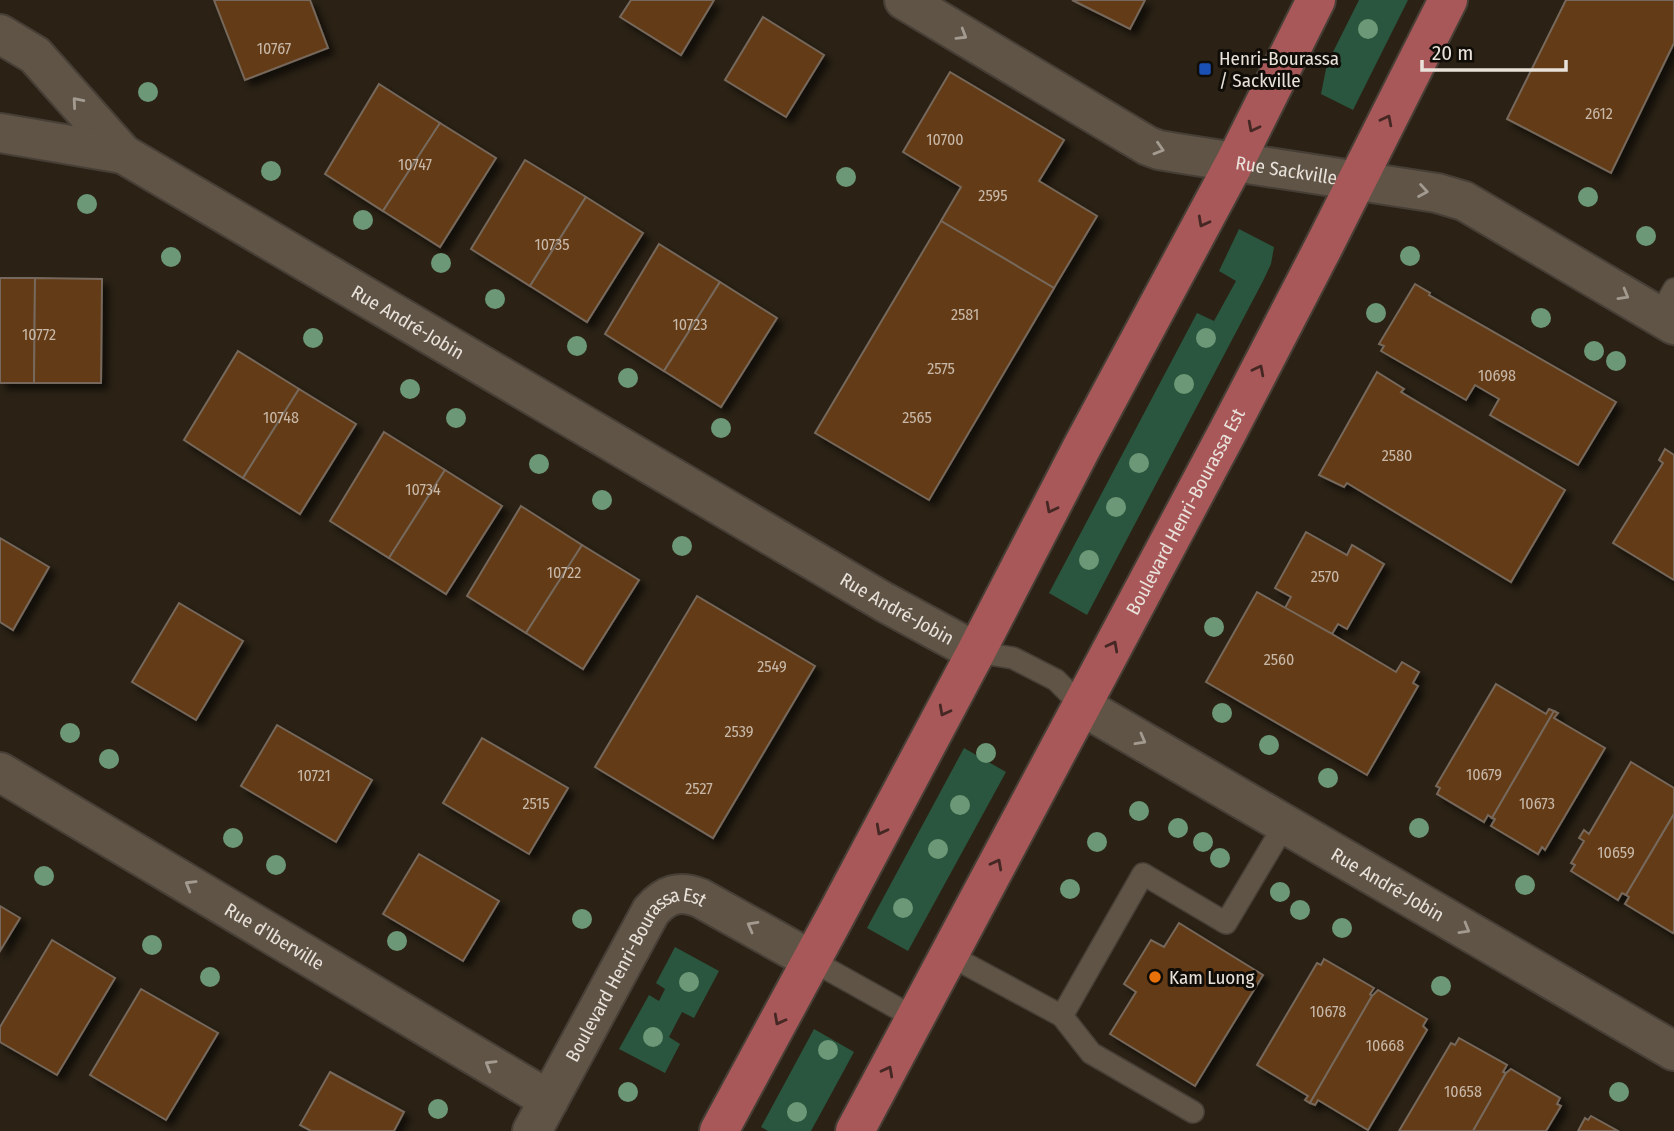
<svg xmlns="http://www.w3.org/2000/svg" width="1674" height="1131" font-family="'Fira Sans Condensed',sans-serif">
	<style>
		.green { fill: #2a553e }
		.building { fill: #633b12; stroke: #76685b; stroke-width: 2; filter: url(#shadow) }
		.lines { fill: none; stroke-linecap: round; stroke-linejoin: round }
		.lane-casing { stroke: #473f36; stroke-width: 24 }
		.street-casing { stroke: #473f36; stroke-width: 42 }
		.primary-casing { stroke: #473f36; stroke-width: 42 }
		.lane { stroke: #5f5446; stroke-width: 21 }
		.street { stroke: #5f5446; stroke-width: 38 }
		.primary { stroke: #a85859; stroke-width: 38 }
		.tree { fill: #6c9877 }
		.oneway { stroke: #a49b90 }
		.oneway2 { stroke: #452724 }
		.transit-dot { fill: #1a4fb4; stroke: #100c07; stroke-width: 2.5 }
		.food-dot { fill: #e8710a; stroke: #100c07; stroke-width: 2.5 }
		.labels { text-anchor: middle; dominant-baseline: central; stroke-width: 6; stroke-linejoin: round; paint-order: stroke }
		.number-label { font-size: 16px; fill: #c8b8a8 }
		.poi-label { font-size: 19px; fill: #e9e2da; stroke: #100c07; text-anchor: start }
		.street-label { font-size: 19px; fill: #e9e2da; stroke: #100c07 }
	</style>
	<defs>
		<filter id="shadow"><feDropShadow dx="6" dy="6" stdDeviation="3.5" flood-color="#0009"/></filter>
	</defs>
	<rect width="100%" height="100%" fill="#2b2215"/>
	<g class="green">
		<polygon points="1359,0 1408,0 1353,110 1321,94 1327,64"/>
		<polygon points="1239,229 1274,247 1271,264 1263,281 1087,615 1049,593 1197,313 1214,321 1236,281 1219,271"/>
		<polygon points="964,748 1006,772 908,951 867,928"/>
		<polygon points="675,947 719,971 694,1018 682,1012 669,1037 680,1044 665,1073 619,1049 649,995 659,1001 665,989 656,983"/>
		<polygon points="814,1029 854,1052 811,1131 768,1131 761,1127"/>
	</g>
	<g class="building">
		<polygon points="214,0 310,0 328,48 245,80"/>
		<polygon points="631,0 714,0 681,55 620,17"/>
		<polygon points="1072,0 1145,0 1130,29"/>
		<polygon points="1566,0 1674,0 1674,43 1611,173 1507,119"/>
		<polygon points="763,17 824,55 786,117 725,80"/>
		<polygon points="950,72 1064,140 1039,181 1097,216 1054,288 941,221 961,187 903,152"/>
		<polygon points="379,84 440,123 383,211 325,174"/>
		<polygon points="440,123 496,158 440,247 383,211"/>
		<polygon points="525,160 586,197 530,286 471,249"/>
		<polygon points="586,197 643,233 587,322 530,286"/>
		<polygon points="941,221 1054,288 929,500 815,433"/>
		<polygon points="659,244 720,282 664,371 605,334"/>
		<polygon points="0,278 35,278 34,383 0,383"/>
		<polygon points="35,278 102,279 101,383 34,383"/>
		<polygon points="720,282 777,318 721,407 664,371"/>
		<polygon points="1415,284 1430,293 1429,295 1616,402 1578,465 1490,415 1499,399 1475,385 1466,400 1381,351 1384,346 1379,344"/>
		<polygon points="238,351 299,389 243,478 184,440"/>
		<polygon points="1377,372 1404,389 1401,392 1565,490 1511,582 1347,483 1344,487 1319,475"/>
		<polygon points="299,389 356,424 300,514 243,478"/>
		<polygon points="384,432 445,470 389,558 330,521"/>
		<polygon points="1665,449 1674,455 1674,580 1613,543 1663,463 1659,460"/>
		<polygon points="445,470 502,506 446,594 389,558"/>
		<polygon points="521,506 582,545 526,633 467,596"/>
		<polygon points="1306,532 1347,555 1352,545 1384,564 1347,629 1338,624 1332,634 1285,608 1291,597 1275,588"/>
		<polygon points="0,538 49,567 13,630 0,622"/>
		<polygon points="582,545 639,580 583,669 526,633"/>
		<polygon points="1257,592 1332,634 1396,672 1402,662 1419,672 1413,683 1418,686 1367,775 1206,682"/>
		<polygon points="697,596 815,666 713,838 595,767"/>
		<polygon points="179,603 243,641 196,720 132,682"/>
		<polygon points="1496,684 1546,714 1549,709 1554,711 1492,818 1488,815 1484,822 1437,794 1440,788 1436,786"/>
		<polygon points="1554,711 1558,713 1554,718 1605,748 1545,850 1542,847 1538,854 1491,826 1495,819 1492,818"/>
		<polygon points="277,725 372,780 336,842 241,786"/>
		<polygon points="482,738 568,788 529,854 443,803"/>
		<polygon points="1631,762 1674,788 1674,814 1626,895 1622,893 1618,900 1571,871 1575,865 1571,863 1584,841 1579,838 1584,830 1589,834"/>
		<polygon points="1674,814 1674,931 1673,933 1625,904 1629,897 1626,895"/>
		<polygon points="419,854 499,901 463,961 383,914"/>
		<polygon points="0,906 20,918 0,951"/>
		<polygon points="1179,923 1263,975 1195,1086 1110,1034 1136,992 1124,984 1151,940 1164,947"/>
		<polygon points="52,940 115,978 57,1075 0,1042 0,1027"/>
		<polygon points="1324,959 1374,988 1370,994 1372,996 1310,1103 1305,1100 1308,1096 1257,1065 1317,963 1321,965"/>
		<polygon points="141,989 218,1033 166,1120 90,1075"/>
		<polygon points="1378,990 1427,1019 1423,1026 1427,1030 1368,1130 1318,1100 1315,1105 1310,1103 1372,996"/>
		<polygon points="1459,1038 1507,1065 1503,1072 1506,1073 1473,1131 1399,1131 1451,1043 1455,1045"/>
		<polygon points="1511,1069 1560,1098 1557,1104 1561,1106 1546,1131 1473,1131 1506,1073"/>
		<polygon points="330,1072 404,1112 394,1131 311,1131 300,1125"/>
		<polygon points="1591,1116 1618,1131 1578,1131 1585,1118 1588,1120"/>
	</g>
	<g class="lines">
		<g class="lane-casing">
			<g id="lane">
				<polyline points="1659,316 1674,289"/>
				<polyline points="976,652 1013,658 1056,680 1082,706"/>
				<polyline points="949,955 1062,1016 1143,874 1226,923 1285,824"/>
				<polyline points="811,960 915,1018"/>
				<polyline points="1062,1016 1091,1053 1193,1112"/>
			</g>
		</g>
		<g class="street-casing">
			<g id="street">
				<path id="s1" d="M904 0 1148 146 1159 150 1183 154 1437 193 1464 201 1674 325"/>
				<path id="s2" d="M0 34 35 55 123 154 884 602 976 652"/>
				<polyline points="0,133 123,154"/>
				<path id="s3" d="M1082 706 1674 1051"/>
				<path id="s4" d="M0 772 549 1100"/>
				<path id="s5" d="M532 1131 651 911C666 894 679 890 700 898L811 960"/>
			</g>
		</g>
		<g class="primary-casing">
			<g id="primary">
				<polyline points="719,1131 835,917 976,652 1082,447 1235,162 1316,0"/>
				<path id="s6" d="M855 1131 1228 431 1325 244 1448 0"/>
			</g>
		</g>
		<use href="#lane" class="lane"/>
		<use href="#street" class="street"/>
		<use href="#primary" class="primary"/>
	</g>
	<g class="tree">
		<circle cx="1368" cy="29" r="10"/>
		<circle cx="148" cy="92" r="10"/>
		<circle cx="271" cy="171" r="10"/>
		<circle cx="846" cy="177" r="10"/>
		<circle cx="1588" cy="197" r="10"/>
		<circle cx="87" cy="204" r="10"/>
		<circle cx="363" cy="220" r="10"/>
		<circle cx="1646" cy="236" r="10"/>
		<circle cx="1410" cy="256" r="10"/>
		<circle cx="171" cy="257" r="10"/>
		<circle cx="441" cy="263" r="10"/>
		<circle cx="495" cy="299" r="10"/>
		<circle cx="1376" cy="313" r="10"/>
		<circle cx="1541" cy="318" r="10"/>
		<circle cx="313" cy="338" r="10"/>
		<circle cx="1206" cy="338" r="10"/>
		<circle cx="577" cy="346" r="10"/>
		<circle cx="1594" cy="351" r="10"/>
		<circle cx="1616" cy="361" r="10"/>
		<circle cx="628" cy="378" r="10"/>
		<circle cx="1184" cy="384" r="10"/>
		<circle cx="410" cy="389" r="10"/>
		<circle cx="456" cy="418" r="10"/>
		<circle cx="721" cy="428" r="10"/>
		<circle cx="1139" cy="463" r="10"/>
		<circle cx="539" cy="464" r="10"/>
		<circle cx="602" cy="500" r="10"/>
		<circle cx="1116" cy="507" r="10"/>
		<circle cx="682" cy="546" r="10"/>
		<circle cx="1089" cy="560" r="10"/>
		<circle cx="1214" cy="627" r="10"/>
		<circle cx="1222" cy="713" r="10"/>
		<circle cx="70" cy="733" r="10"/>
		<circle cx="1269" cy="745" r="10"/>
		<circle cx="986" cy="753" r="10"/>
		<circle cx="109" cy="759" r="10"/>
		<circle cx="1328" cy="778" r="10"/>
		<circle cx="960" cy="805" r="10"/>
		<circle cx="1139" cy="811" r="10"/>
		<circle cx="1178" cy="828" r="10"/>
		<circle cx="1419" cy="828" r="10"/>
		<circle cx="233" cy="838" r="10"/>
		<circle cx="1097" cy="842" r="10"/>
		<circle cx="1203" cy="842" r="10"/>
		<circle cx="938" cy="849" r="10"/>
		<circle cx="1220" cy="858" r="10"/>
		<circle cx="276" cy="865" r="10"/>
		<circle cx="44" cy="876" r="10"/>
		<circle cx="1525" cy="885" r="10"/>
		<circle cx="1070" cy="889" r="10"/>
		<circle cx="1280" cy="892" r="10"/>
		<circle cx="903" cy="908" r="10"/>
		<circle cx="1300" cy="910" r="10"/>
		<circle cx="582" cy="919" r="10"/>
		<circle cx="1342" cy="928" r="10"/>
		<circle cx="397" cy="941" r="10"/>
		<circle cx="152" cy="945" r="10"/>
		<circle cx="210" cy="977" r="10"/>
		<circle cx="689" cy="982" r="10"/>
		<circle cx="1441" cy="986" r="10"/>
		<circle cx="653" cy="1037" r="10"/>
		<circle cx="828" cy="1050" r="10"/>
		<circle cx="628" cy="1092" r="10"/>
		<circle cx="1619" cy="1092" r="10"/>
		<circle cx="438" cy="1109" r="10"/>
		<circle cx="797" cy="1112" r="10"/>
	</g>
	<defs><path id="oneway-chevron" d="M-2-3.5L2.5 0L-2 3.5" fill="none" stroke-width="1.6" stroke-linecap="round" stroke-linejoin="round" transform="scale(1.75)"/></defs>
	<g class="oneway">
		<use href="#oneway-chevron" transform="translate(962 35) rotate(31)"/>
		<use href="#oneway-chevron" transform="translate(77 102) rotate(-131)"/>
		<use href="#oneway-chevron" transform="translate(1159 149) rotate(17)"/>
		<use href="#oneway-chevron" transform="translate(1423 191) rotate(9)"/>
		<use href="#oneway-chevron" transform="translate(1624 295) rotate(30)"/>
		<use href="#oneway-chevron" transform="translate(1141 740) rotate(29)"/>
		<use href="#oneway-chevron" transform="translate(190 885) rotate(-149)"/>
		<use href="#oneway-chevron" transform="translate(752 926) rotate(-151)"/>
		<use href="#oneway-chevron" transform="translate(1465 929) rotate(30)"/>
		<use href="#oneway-chevron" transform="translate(490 1065) rotate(-149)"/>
	</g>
	<g class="oneway2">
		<use href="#oneway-chevron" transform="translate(1387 120) rotate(-63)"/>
		<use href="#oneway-chevron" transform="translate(1253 127) rotate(117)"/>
		<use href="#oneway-chevron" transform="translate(1203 222) rotate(118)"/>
		<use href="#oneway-chevron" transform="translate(1259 370) rotate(-63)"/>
		<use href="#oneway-chevron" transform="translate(1051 508) rotate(117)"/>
		<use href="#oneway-chevron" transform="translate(1113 646) rotate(-62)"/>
		<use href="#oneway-chevron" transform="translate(944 711) rotate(118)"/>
		<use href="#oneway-chevron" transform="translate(881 830) rotate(118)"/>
		<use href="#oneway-chevron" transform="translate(997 864) rotate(-62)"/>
		<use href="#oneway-chevron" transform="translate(779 1020) rotate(118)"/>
		<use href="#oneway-chevron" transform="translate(888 1071) rotate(-62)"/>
	</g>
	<rect class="transit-dot" x="1198" y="62" width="14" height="14" rx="3.5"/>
	<circle class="food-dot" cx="1155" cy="977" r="7"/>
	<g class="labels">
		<g class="number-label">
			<text x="274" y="48">10767</text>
			<text x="1599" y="113">2612</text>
			<text x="945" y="139">10700</text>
			<text x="415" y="164">10747</text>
			<text x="993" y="195">2595</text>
			<text x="552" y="244">10735</text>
			<text x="965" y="314">2581</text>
			<text x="690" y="324">10723</text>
			<text x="39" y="334">10772</text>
			<text x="941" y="368">2575</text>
			<text x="1497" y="375">10698</text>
			<text x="281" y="417">10748</text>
			<text x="917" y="417">2565</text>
			<text x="1397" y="455">2580</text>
			<text x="423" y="489">10734</text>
			<text x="564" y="572">10722</text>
			<text x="1325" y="576">2570</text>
			<text x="1279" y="659">2560</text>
			<text x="772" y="666">2549</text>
			<text x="739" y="731">2539</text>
			<text x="1484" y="774">10679</text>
			<text x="314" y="775">10721</text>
			<text x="699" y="788">2527</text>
			<text x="536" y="803">2515</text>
			<text x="1537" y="803">10673</text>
			<text x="1616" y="852">10659</text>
			<text x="1328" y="1011">10678</text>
			<text x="1385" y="1045">10668</text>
			<text x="1463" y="1091">10658</text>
		</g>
		<g class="poi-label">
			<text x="1219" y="58">Henri-Bourassa<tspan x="1219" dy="22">/ Sackville</tspan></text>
			<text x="1169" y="977">Kam Luong</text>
		</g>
		<g class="street-label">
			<text stroke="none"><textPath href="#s1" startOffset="425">Rue Sackville</textPath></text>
			<text stroke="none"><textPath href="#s2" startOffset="504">Rue André-Jobin</textPath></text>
			<text stroke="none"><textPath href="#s6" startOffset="702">Boulevard Henri-Bourassa Est</textPath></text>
			<text stroke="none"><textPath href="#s2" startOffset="1071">Rue André-Jobin</textPath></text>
			<text stroke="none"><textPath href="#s3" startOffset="354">Rue André-Jobin</textPath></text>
			<text stroke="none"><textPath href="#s4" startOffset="320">Rue d'Iberville</textPath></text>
			<text stroke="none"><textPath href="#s5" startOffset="196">Boulevard Henri-Bourassa Est</textPath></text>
		</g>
	</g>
	<path d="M1422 60v10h144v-10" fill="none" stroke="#e9e2da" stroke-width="3.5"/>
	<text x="1432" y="60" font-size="21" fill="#e9e2da" stroke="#100c07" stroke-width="5" paint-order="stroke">20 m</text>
</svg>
